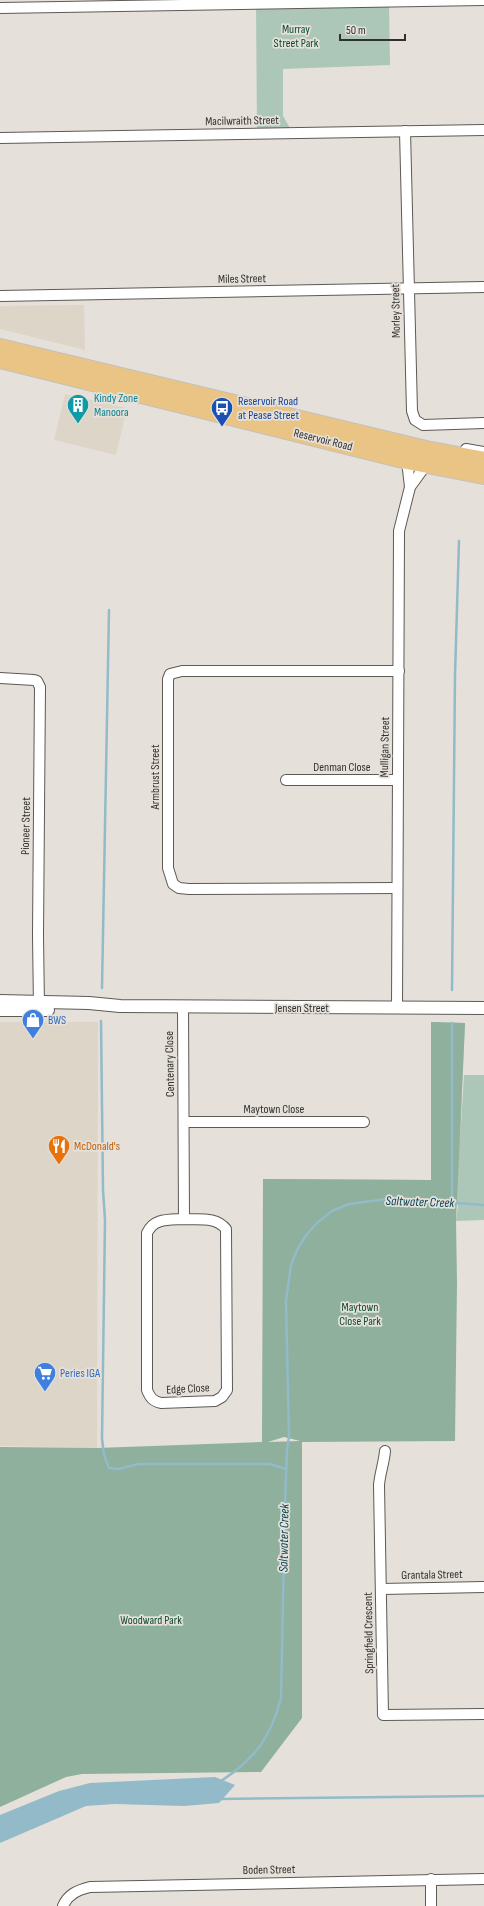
<svg xmlns="http://www.w3.org/2000/svg" width="484" height="1906" font-family="'Sofia Sans Condensed',sans-serif">
	<style>
		.built { fill: #ddd5c8 }
		.green { fill: #acc7b7 }
		.forest { fill: #8eb09c; fill-rule: evenodd }
		.water { fill: #92bac8 }
		.lines { fill: none; stroke-linecap: round; stroke-linejoin: round }
		.stream { stroke: #92bac8; stroke-width: 2.5 }
		.minor-casing { stroke: #5d5a54; stroke-width: 12 }
		.tertiary-casing { stroke: #5d5a54; stroke-width: 14 }
		.primary-casing { stroke: #c1c1c0; stroke-width: 18 }
		.minor { stroke: #fff; stroke-width: 10 }
		.tertiary { stroke: #fff; stroke-width: 12 }
		.primary { stroke: #e9c485; stroke-width: 16 }
		.labels { text-anchor: middle; dominant-baseline: central; stroke-width: 3.5; stroke-linejoin: round; paint-order: stroke }
		.park-label { font-size: 12px; fill: #0a4a2f; stroke: #e5e1da }
		.street-label { font-size: 12px; fill: #31302d; stroke: #e5e1da }
		.culture-label { font-size: 12px; fill: #0d838f; stroke: #e5e1da; text-anchor: start }
		.transit-label { font-size: 12px; fill: #164399; stroke: #e5e1da; text-anchor: start }
		.shop-label { font-size: 12px; fill: #366cbe; stroke: #e5e1da; text-anchor: start }
		.food-label { font-size: 12px; fill: #c56008; stroke: #e5e1da; text-anchor: start }
		.water-label { font-size: 13px; font-style: italic; fill: #013f4f; stroke: #e5e1da }
	</style>
	<rect width="100%" height="100%" fill="#e5e1da"/>
	<g class="built">
		<polygon points="84,305 85,350 0,329 0,306"/>
		<polygon points="65,394 127,408 116,455 54,440"/>
		<polygon points="0,1022 98,1022 97,1448 0,1446"/>
	</g>
	<g class="green">
		<polygon points="389,2 390,65 283,69 283,116 293,133 257,134 256,4"/>
		<polygon points="431,1022 465,1023 460,1141 464,1075 484,1075 484,1220 456,1221 458,1205 263,1179 431,1180"/>
	</g>
	<path class="forest" d="M431 1022 465 1023 456 1221 457 1283 455 1441 302 1442V1718L261 1772 82 1774 66 1777 0 1807V1447L97 1448 262 1442 263 1179 431 1180ZM284 1437 300 1441 268 1442Z"/>
	<polygon class="water" points="215,1777 235,1785 219,1803 184,1806 115,1804 86,1806 0,1843 0,1815 59,1791 90,1783"/>
	<g class="lines">
		<g class="stream">
			<polyline points="102,988 109,610"/>
			<polyline points="452,990 455,675 459,541"/>
			<polyline points="101,1021 103,1190 105,1220 102,1439 104,1455 109,1468 119,1469 138,1464 270,1464 286,1469"/>
			<polyline points="452,1204 452,1023"/>
			<path d="M221 1781C255 1759 271 1737 281 1698L285 1503 287 1450 289 1437 286 1301 291 1265 298 1248 307 1234 317 1223 332 1211 349 1204 394 1198 484 1205"/>
			<polyline points="220,1799 484,1796"/>
		</g>
		<g class="minor-casing">
			<g id="minor">
				<polyline points="0,8 484,0"/>
				<polyline points="405,131 412,411 415,420 423,425 484,423"/>
				<polyline points="0,138 484,130"/>
				<polyline points="0,296 484,287"/>
				<polyline points="466,449 484,452"/>
				<polyline points="407,461 410,487"/>
				<polyline points="0,678 34,680 37,681 40,687 38,935 39,1008"/>
				<polyline points="286,780 398,780"/>
				<polyline points="397,888 189,889 179,888 173,884 168,868 168,679 170,674 182,671 399,671"/>
				<polyline points="183,1007 184,1219"/>
				<polyline points="397,1008 399,531 410,487 426,465"/>
				<polyline points="184,1122 364,1122"/>
				<path d="M184 1219C198 1220 216 1216 226 1229L227 1390 222 1397 215 1401 161 1403C153 1401 150 1398 147 1390V1233C154 1218 168 1220 184 1219Z"/>
				<path d="M385 1451C384 1463 380 1473 379 1485L383 1715 484 1714"/>
				<polyline points="381,1589 484,1587"/>
				<polyline points="431,1879 431,1906"/>
				<path d="M63 1906C68 1894 78 1890 90 1887L484 1879"/>
			</g>
		</g>
		<g class="tertiary-casing">
			<g id="tertiary">
				<polyline points="0,1001 89,1003 120,1006 484,1008"/>
				<polyline points="0,1010 48,1010"/>
			</g>
		</g>
		<g class="primary-casing">
			<g id="primary">
				<polyline points="0,347 426,449 484,460"/>
				<polyline points="0,360 407,461 484,476"/>
			</g>
		</g>
		<use href="#minor" class="minor"/>
		<use href="#tertiary" class="tertiary"/>
		<use href="#primary" class="primary"/>
	</g>
	<defs>
		<g id="building-pin" transform="scale(1.15)"><path d="M0 17L-7.5 6A9.5 9.5 0 1 1 7.5 6Z" fill="#0f9aa8" stroke="#e5e1da"/><path d="M-4-6H4V6H1V3H-1V6H-4ZM-2.5-4.3h1.7v1.8h-1.7ZM.8-4.3h1.7v1.8H.8ZM-2.5-1h1.7V.8h-1.7ZM.8-1h1.7V.8H.8Z" fill="#fff"/></g>
		<g id="bus-pin" transform="scale(1.15)"><path d="M0 17L-7.5 6A9.5 9.5 0 1 1 7.5 6Z" fill="#1a4fb4" stroke="#e5e1da"/><path d="M-5-6H5V4H4V6H2V4H-2V6H-4V4H-5ZM-3.5-4V0h7V-4ZM-3.5 1.2v1.5H-2V1.2ZM2 1.2v1.5H3.5V1.2Z" fill="#fff"/></g>
		<g id="shop-pin" transform="scale(1.15)"><path d="M0 17L-7.5 6A9.5 9.5 0 1 1 7.5 6Z" fill="#3f7fe0" stroke="#e5e1da"/><path d="M-5-2.5h2.3a2.7 3.5 0 0 1 5.4 0H5L5.5 6h-11ZM-1.5-2.5h3a1.5 2.3 0 0 0-3 0Z" fill="#fff"/></g>
		<g id="restaurant-pin" transform="scale(1.15)"><path d="M0 17L-7.5 6A9.5 9.5 0 1 1 7.5 6Z" fill="#e8710a" stroke="#e5e1da"/><path d="M-5-6h1v4h1v-4h1v4h1v-4h1v5L-1.5 .5V6h-2V.5L-5-1ZM5-6V6H3V1.5H1.5Q1.5-4 5-6Z" fill="#fff"/></g>
		<g id="supermarket-pin" transform="scale(1.15)"><path d="M0 17L-7.5 6A9.5 9.5 0 1 1 7.5 6Z" fill="#3f7fe0" stroke="#e5e1da"/><path d="M-6-5.5h2.5l.6 2H6L4.5 2H-2.5L-4.4-4H-6ZM-1.5 3.2a1.3 1.3 0 1 0 .1 0ZM3 3.2a1.3 1.3 0 1 0 .1 0Z" fill="#fff"/></g>
	</defs>
	<g fill-rule="evenodd">
		<use href="#building-pin" x="78" y="405"/>
		<use href="#bus-pin" x="222" y="408"/>
		<use href="#shop-pin" x="33" y="1020"/>
		<use href="#restaurant-pin" x="59" y="1146"/>
		<use href="#supermarket-pin" x="45" y="1373"/>
	</g>
	<g class="labels">
		<g class="park-label">
			<text x="296" y="29">Murray<tspan x="296" dy="14">Street Park</tspan></text>
			<text x="360" y="1307">Maytown<tspan x="360" dy="14">Close Park</tspan></text>
			<text x="151" y="1620">Woodward Park</text>
		</g>
		<g class="street-label">
			<text transform="translate(242 121) rotate(-1)">Macilwraith Street</text>
			<text transform="translate(242 279) rotate(-1)">Miles Street</text>
			<text transform="translate(396 311) rotate(-91)">Morley Street</text>
			<text transform="translate(323 440) rotate(14)">Reservoir Road</text>
			<text transform="translate(385 747) rotate(-89)">Mulligan Street</text>
			<text x="342" y="767">Denman Close</text>
			<text transform="translate(155 777) rotate(-90)">Armbrust Street</text>
			<text transform="translate(26 826) rotate(-89)">Pioneer Street</text>
			<text x="302" y="1008">Jensen Street</text>
			<text transform="translate(170 1064) rotate(-91)">Centenary Close</text>
			<text x="274" y="1109">Maytown Close</text>
			<text transform="translate(188 1389) rotate(-3)">Edge Close</text>
			<text transform="translate(432 1575) rotate(-1)">Grantala Street</text>
			<text transform="translate(369 1633) rotate(-91)">Springfield Crescent</text>
			<text transform="translate(269 1870) rotate(-1)">Boden Street</text>
		</g>
		<g class="culture-label">
			<text x="94" y="398">Kindy Zone<tspan x="94" dy="14">Manoora</tspan></text>
		</g>
		<g class="transit-label">
			<text x="238" y="401">Reservoir Road<tspan x="238" dy="14">at Pease Street</tspan></text>
		</g>
		<g class="shop-label">
			<text x="48" y="1020">BWS</text>
			<text x="60" y="1373">Peries IGA</text>
		</g>
		<g class="food-label">
			<text x="74" y="1146">McDonald's</text>
		</g>
		<g class="water-label">
			<text transform="translate(420 1202) rotate(2)">Saltwater Creek</text>
			<text transform="translate(284 1538) rotate(-89)">Saltwater Creek</text>
		</g>
	</g>
	<path d="M340 34v6h65v-6" fill="none" stroke="#31302d" stroke-width="2"/>
	<text x="346" y="34" font-size="12" fill="#31302d" stroke="#e5e1da" stroke-width="3" paint-order="stroke">50 m</text>
</svg>
